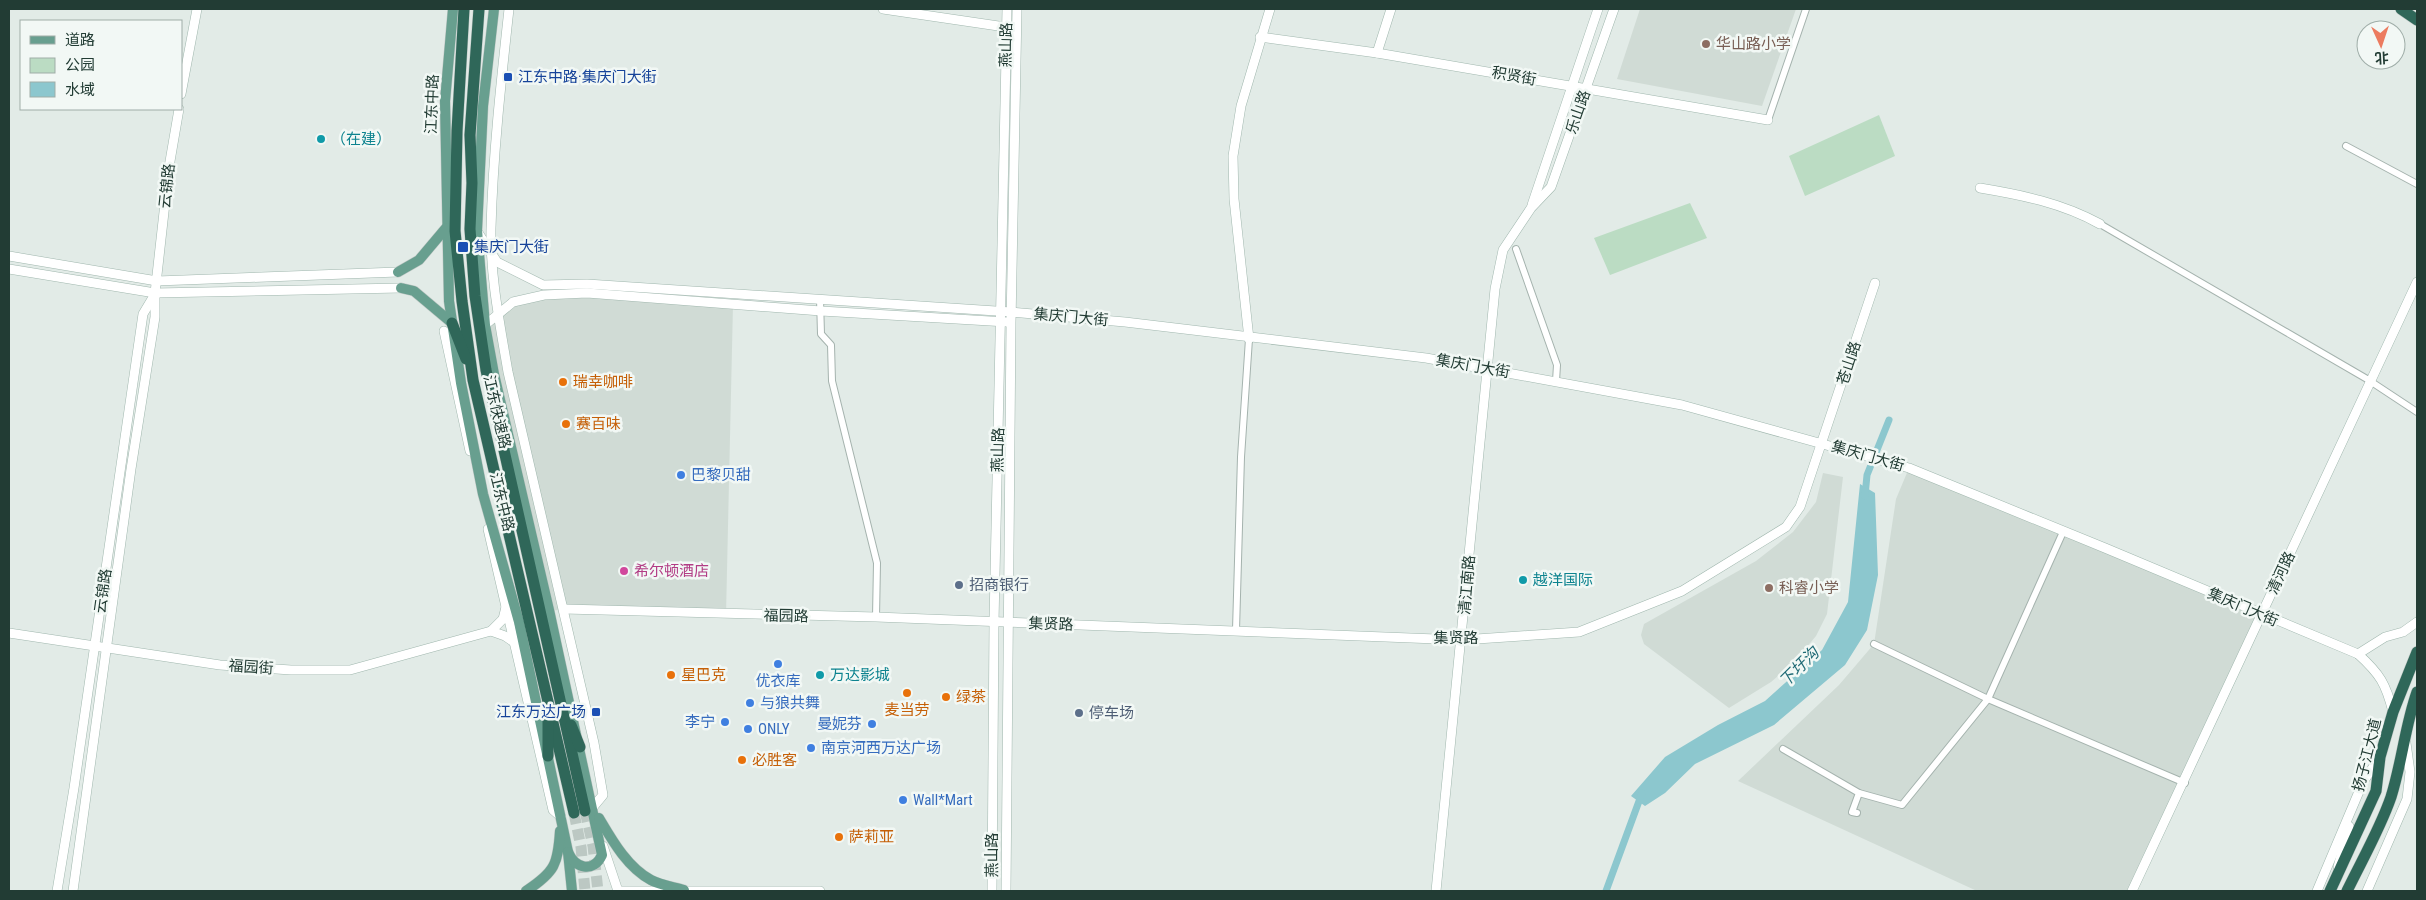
<svg xmlns="http://www.w3.org/2000/svg" width="2426" height="900" font-family="'Roboto Condensed','Noto Sans SC',sans-serif">
	<style>
		.built { fill: #d0dbd5 }
		.green { fill: #bbdcc3 }
		.water { fill: #8cc7ce }
		.lines { fill: none; stroke-linecap: round; stroke-linejoin: round }
		.canal { stroke: #8cc7ce; stroke-width: 7 }
		.highway-tunnel { stroke: #bcc8c3; stroke-width: 11; stroke-dasharray: 11 5.5; stroke-linecap: butt }
		.street-casing { stroke: #a5b3ae; stroke-width: 8 }
		.secondary-casing { stroke: #a0b7ae; stroke-width: 10 }
		.primary-casing { stroke: #c1c8c6; stroke-width: 11 }
		.highway-casing { stroke: #c1c8c6; stroke-width: 12 }
		.street { stroke: #fff; stroke-width: 6 }
		.secondary { stroke: #fff; stroke-width: 9 }
		.primary { stroke: #689f8f; stroke-width: 10 }
		.highway { stroke: #2f6759; stroke-width: 11 }
		.education-dot { fill: #8d6e63; stroke: #f2f8f5; stroke-width: 2 }
		.transit-dot { fill: #1a4fb4; stroke: #f2f8f5; stroke-width: 2 }
		.culture-dot { fill: #0f9aa8; stroke: #f2f8f5; stroke-width: 2 }
		.food-dot { fill: #e8710a; stroke: #f2f8f5; stroke-width: 2 }
		.shop-dot { fill: #3f7fe0; stroke: #f2f8f5; stroke-width: 2 }
		.hotel-dot { fill: #d1479c; stroke: #f2f8f5; stroke-width: 2 }
		.service-dot { fill: #5c6f8a; stroke: #f2f8f5; stroke-width: 2 }
		.labels { text-anchor: middle; dominant-baseline: central; stroke-width: 5; stroke-linejoin: round; paint-order: stroke }
		.education-label { font-size: 15px; fill: #785e54; stroke: #f2f8f5; text-anchor: start }
		.street-label { font-size: 15px; fill: #223c34; stroke: #f2f8f5 }
		.transit-label { font-size: 15px; fill: #164399; stroke: #f2f8f5; text-anchor: start }
		.culture-label { font-size: 15px; fill: #0d838f; stroke: #f2f8f5; text-anchor: start }
		.food-label { font-size: 15px; fill: #c56008; stroke: #f2f8f5; text-anchor: start }
		.shop-label { font-size: 15px; fill: #366cbe; stroke: #f2f8f5; text-anchor: start }
		.hotel-label { font-size: 15px; fill: #b23c85; stroke: #f2f8f5; text-anchor: start }
		.service-label { font-size: 15px; fill: #4e5e75; stroke: #f2f8f5; text-anchor: start }
		.water-label { font-size: 16px; font-style: italic; fill: #1f6a75; stroke: #f2f8f5 }
	</style>
	<rect width="100%" height="100%" fill="#e2ebe7"/>
	<g class="built">
		<polygon points="1640,9 1796,9 1762,106 1617,79"/>
		<polygon points="544,295 733,304 726,615 549,610 485,325 513,302"/>
		<polygon points="1909,468 2261,615 2132,891 1977,891 1738,781 1839,685 1874,644 1896,499"/>
		<polygon points="1823,473 1843,477 1827,614 1816,636 1795,661 1771,682 1729,708 1644,644 1641,635 1644,624 1756,561 1793,532 1816,502"/>
	</g>
	<g class="green">
		<polygon points="1879,115 1895,156 1805,196 1789,156"/>
		<polygon points="1690,203 1707,238 1610,275 1594,238"/>
	</g>
	<polygon class="water" points="1860,484 1875,493 1878,575 1867,630 1845,665 1774,725 1695,764 1665,793 1645,806 1631,796 1665,757 1718,725 1765,701 1822,650 1848,602"/>
	<g class="lines">
		<g class="canal">
			<polyline points="1865,496 1867,475 1889,420"/>
			<polyline points="1606,891 1642,793"/>
		</g>
		<g class="highway-tunnel">
			<polyline points="585,811 593,846 598,891"/>
			<polyline points="574,813 581,847 585,891"/>
		</g>
		<g class="street-casing">
			<g id="street">
				<polyline points="1768,120 1806,9"/>
				<polyline points="2346,146 2417,184"/>
				<polyline points="2100,224 2367,379 2417,412"/>
				<polyline points="1516,249 1557,365 1556,381"/>
				<polyline points="820,299 821,334 831,345 832,381 877,563 876,617"/>
				<polyline points="1236,630 1241,457 1249,339"/>
				<polyline points="1874,644 1988,699 2185,783"/>
				<polyline points="1783,749 1859,793 1902,805 1988,699 2063,532"/>
				<polyline points="1857,813 1852,812 1859,793"/>
			</g>
		</g>
		<g class="secondary-casing">
			<g id="secondary">
				<path d="M509 9C501 82 493 155 491 228 490 276 500 325 508 372L594 743 603 795 593 807"/>
				<polyline points="883,9 1012,28"/>
				<polyline points="1260,37 1377,53 1768,120"/>
				<polyline points="1377,53 1391,9"/>
				<polyline points="181,94 197,9"/>
				<path d="M1980 188C2022 195 2062 203 2100 224"/>
				<polyline points="1532,205 1598,9"/>
				<path d="M477 231 497 262 543 285 587 284 1011 312 1125 322 1426 358 1682 405 1909 468 2105 548 2358 654C2380 674 2386 684 2393 712"/>
				<polyline points="9,256 157,281 398,272"/>
				<polyline points="9,269 155,293 401,288"/>
				<polyline points="485,325 513,302 544,295 587,293 821,311 1007,322"/>
				<polyline points="444,331 470,451"/>
				<polyline points="1249,339 1234,199 1233,156 1241,106 1270,9"/>
				<polyline points="488,529 553,810 561,817"/>
				<polyline points="564,609 876,617 1462,640 1579,632 1682,591 1786,527 1800,507 1875,283"/>
				<polyline points="491,631 505,636 515,643"/>
				<polyline points="9,633 220,665 291,670 350,670 491,631 503,619 506,607"/>
				<polyline points="2358,654 2385,637 2403,632 2417,622"/>
				<polyline points="603,846 618,891"/>
				<polyline points="2338,867 2349,826"/>
				<polyline points="57,891 74,788 143,314 155,294"/>
				<polyline points="73,891 131,469 155,317 155,293 169,167 179,109"/>
				<polyline points="622,891 820,891"/>
				<polyline points="992,891 994,622 1007,9"/>
				<polyline points="1006,891 1011,323 1017,9"/>
				<polyline points="1436,891 1495,289 1503,250 1531,208 1551,187 1614,9"/>
				<polyline points="2132,891 2417,282"/>
				<polyline points="2317,891 2363,782 2380,757"/>
				<polyline points="2367,891 2407,799 2410,772 2406,743"/>
			</g>
		</g>
		<g class="primary-casing">
			<g id="primary">
				<polyline points="453,9 445,101 449,301 461,383 483,494 519,622 568,852 572,891"/>
				<path d="M494 9 483 106 477 230 485 325 494 374 549 610 602 855C593 874 575 868 568 852"/>
				<polyline points="398,272 419,260 446,228"/>
				<polyline points="401,288 414,291 452,323"/>
				<path d="M599 818C612 840 627 867 651 880 660 885 674 887 684 890"/>
				<path d="M526 891C555 872 558 864 560 831"/>
			</g>
		</g>
		<g class="highway-casing">
			<g id="highway">
				<polyline points="464,9 457,131 455,231 462,301 473,380 574,813"/>
				<polyline points="479,9 470,135 472,183 470,229 475,296 486,370 585,811"/>
				<polyline points="2401,9 2417,20"/>
				<polyline points="452,323 466,359"/>
				<polyline points="548,721 548,756"/>
				<polyline points="571,725 580,747"/>
				<polyline points="2330,891 2376,791 2380,757 2393,712 2417,652"/>
				<path d="M2347 891C2362 860 2380 829 2391 797 2402 762 2405 726 2417 692"/>
			</g>
		</g>
		<use href="#street" class="street"/>
		<use href="#secondary" class="secondary"/>
		<use href="#primary" class="primary"/>
		<use href="#highway" class="highway"/>
	</g>
	<g class="education-dot">
		<circle cx="1706" cy="44" r="5"/>
		<circle cx="1769" cy="588" r="5"/>
	</g>
	<g class="transit-dot">
		<rect x="503" y="72" width="10" height="10" rx="2.5"/>
		<rect x="457" y="241" width="12" height="12" rx="2.5"/>
		<rect x="591" y="707" width="10" height="10" rx="2.5"/>
	</g>
	<g class="culture-dot">
		<circle cx="321" cy="139" r="5"/>
		<circle cx="1523" cy="580" r="5"/>
		<circle cx="820" cy="675" r="5"/>
	</g>
	<g class="food-dot">
		<circle cx="563" cy="382" r="5"/>
		<circle cx="566" cy="424" r="5"/>
		<circle cx="671" cy="675" r="5"/>
		<circle cx="907" cy="693" r="5"/>
		<circle cx="946" cy="697" r="5"/>
		<circle cx="742" cy="760" r="5"/>
		<circle cx="839" cy="837" r="5"/>
	</g>
	<g class="shop-dot">
		<circle cx="681" cy="475" r="5"/>
		<circle cx="778" cy="664" r="5"/>
		<circle cx="750" cy="703" r="5"/>
		<circle cx="725" cy="722" r="5"/>
		<circle cx="872" cy="724" r="5"/>
		<circle cx="748" cy="729" r="5"/>
		<circle cx="811" cy="748" r="5"/>
		<circle cx="903" cy="800" r="5"/>
	</g>
	<circle class="hotel-dot" cx="624" cy="571" r="5"/>
	<g class="service-dot">
		<circle cx="959" cy="585" r="5"/>
		<circle cx="1079" cy="713" r="5"/>
	</g>
	<g class="labels">
		<g class="education-label">
			<text x="1716" y="44">华山路小学</text>
			<text x="1779" y="588">科睿小学</text>
		</g>
		<g class="street-label">
			<text transform="translate(1006 45) rotate(-89)">燕山路</text>
			<text transform="translate(1514 76) rotate(10)">积贤街</text>
			<text transform="translate(432 104) rotate(-88)">江东中路</text>
			<text transform="translate(1578 112) rotate(-71)">乐山路</text>
			<text transform="translate(167 186) rotate(-84)">云锦路</text>
			<text transform="translate(1071 317) rotate(5)">集庆门大街</text>
			<text transform="translate(1849 363) rotate(-72)">苍山路</text>
			<text transform="translate(1473 366) rotate(10)">集庆门大街</text>
			<text transform="translate(497 412) rotate(77)">江东快速路</text>
			<text transform="translate(998 450) rotate(-89)">燕山路</text>
			<text transform="translate(1868 456) rotate(16)">集庆门大街</text>
			<text transform="translate(502 502) rotate(76)">江东中路</text>
			<text transform="translate(2281 573) rotate(-65)">清河路</text>
			<text transform="translate(1467 585) rotate(-85)">清江南路</text>
			<text transform="translate(103 591) rotate(-82)">云锦路</text>
			<text transform="translate(2243 607) rotate(23)">集庆门大街</text>
			<text transform="translate(786 616) rotate(1)">福园路</text>
			<text transform="translate(1051 624) rotate(2)">集贤路</text>
			<text x="1456" y="638">集贤路</text>
			<text transform="translate(251 667) rotate(4)">福园街</text>
			<text transform="translate(2367 755) rotate(-76)">扬子江大道</text>
			<text transform="translate(992 855) rotate(-90)">燕山路</text>
		</g>
		<g class="transit-label">
			<text x="518" y="77">江东中路·集庆门大街</text>
			<text x="474" y="247">集庆门大街</text>
			<text x="586" y="712" text-anchor="end">江东万达广场</text>
		</g>
		<g class="culture-label">
			<text x="331" y="139">（在建）</text>
			<text x="1533" y="580">越洋国际</text>
			<text x="830" y="675">万达影城</text>
		</g>
		<g class="food-label">
			<text x="573" y="382">瑞幸咖啡</text>
			<text x="576" y="424">赛百味</text>
			<text x="681" y="675">星巴克</text>
			<text x="956" y="697">绿茶</text>
			<text x="907" y="710" text-anchor="middle">麦当劳</text>
			<text x="752" y="760">必胜客</text>
			<text x="849" y="837">萨莉亚</text>
		</g>
		<g class="shop-label">
			<text x="691" y="475">巴黎贝甜</text>
			<text x="778" y="681" text-anchor="middle">优衣库</text>
			<text x="760" y="703">与狼共舞</text>
			<text x="715" y="722" text-anchor="end">李宁</text>
			<text x="862" y="724" text-anchor="end">曼妮芬</text>
			<text x="758" y="729">ONLY</text>
			<text x="821" y="748">南京河西万达广场</text>
			<text x="913" y="800">Wall*Mart</text>
		</g>
		<g class="hotel-label">
			<text x="634" y="571">希尔顿酒店</text>
		</g>
		<g class="service-label">
			<text x="969" y="585">招商银行</text>
			<text x="1089" y="713">停车场</text>
		</g>
		<g class="water-label">
			<text transform="translate(1799 667) rotate(-45)">下圩沟</text>
		</g>
	</g>
	<rect width="2426" height="900" fill="none" stroke="#223c34" stroke-width="20"/>
	<rect x="20" y="20" width="162" height="90" fill="#f2f8f5" stroke="#9fada8"/>
	<rect x="30" y="36" width="25" height="8" fill="#689f8f" stroke="#9fada8"/>
	<text x="65" y="45" font-size="15" fill="#223c34">道路</text>
	<rect x="30" y="58" width="25" height="15" fill="#bbdcc3" stroke="#9fada8"/>
	<text x="65" y="70" font-size="15" fill="#223c34">公园</text>
	<rect x="30" y="82" width="25" height="15" fill="#8cc7ce" stroke="#9fada8"/>
	<text x="65" y="95" font-size="15" fill="#223c34">水域</text>
	<g transform="translate(2381 45) rotate(177)"><circle r="24" fill="#f2f8f5" stroke="#9fada8"/>
	<path d="M0-4L9 19L0 12L-9 19Z" fill="#ec7b5f"/>
	<text y="-8" font-size="14" font-weight="bold" text-anchor="middle" fill="#223c34">北</text>
	</g>
</svg>
